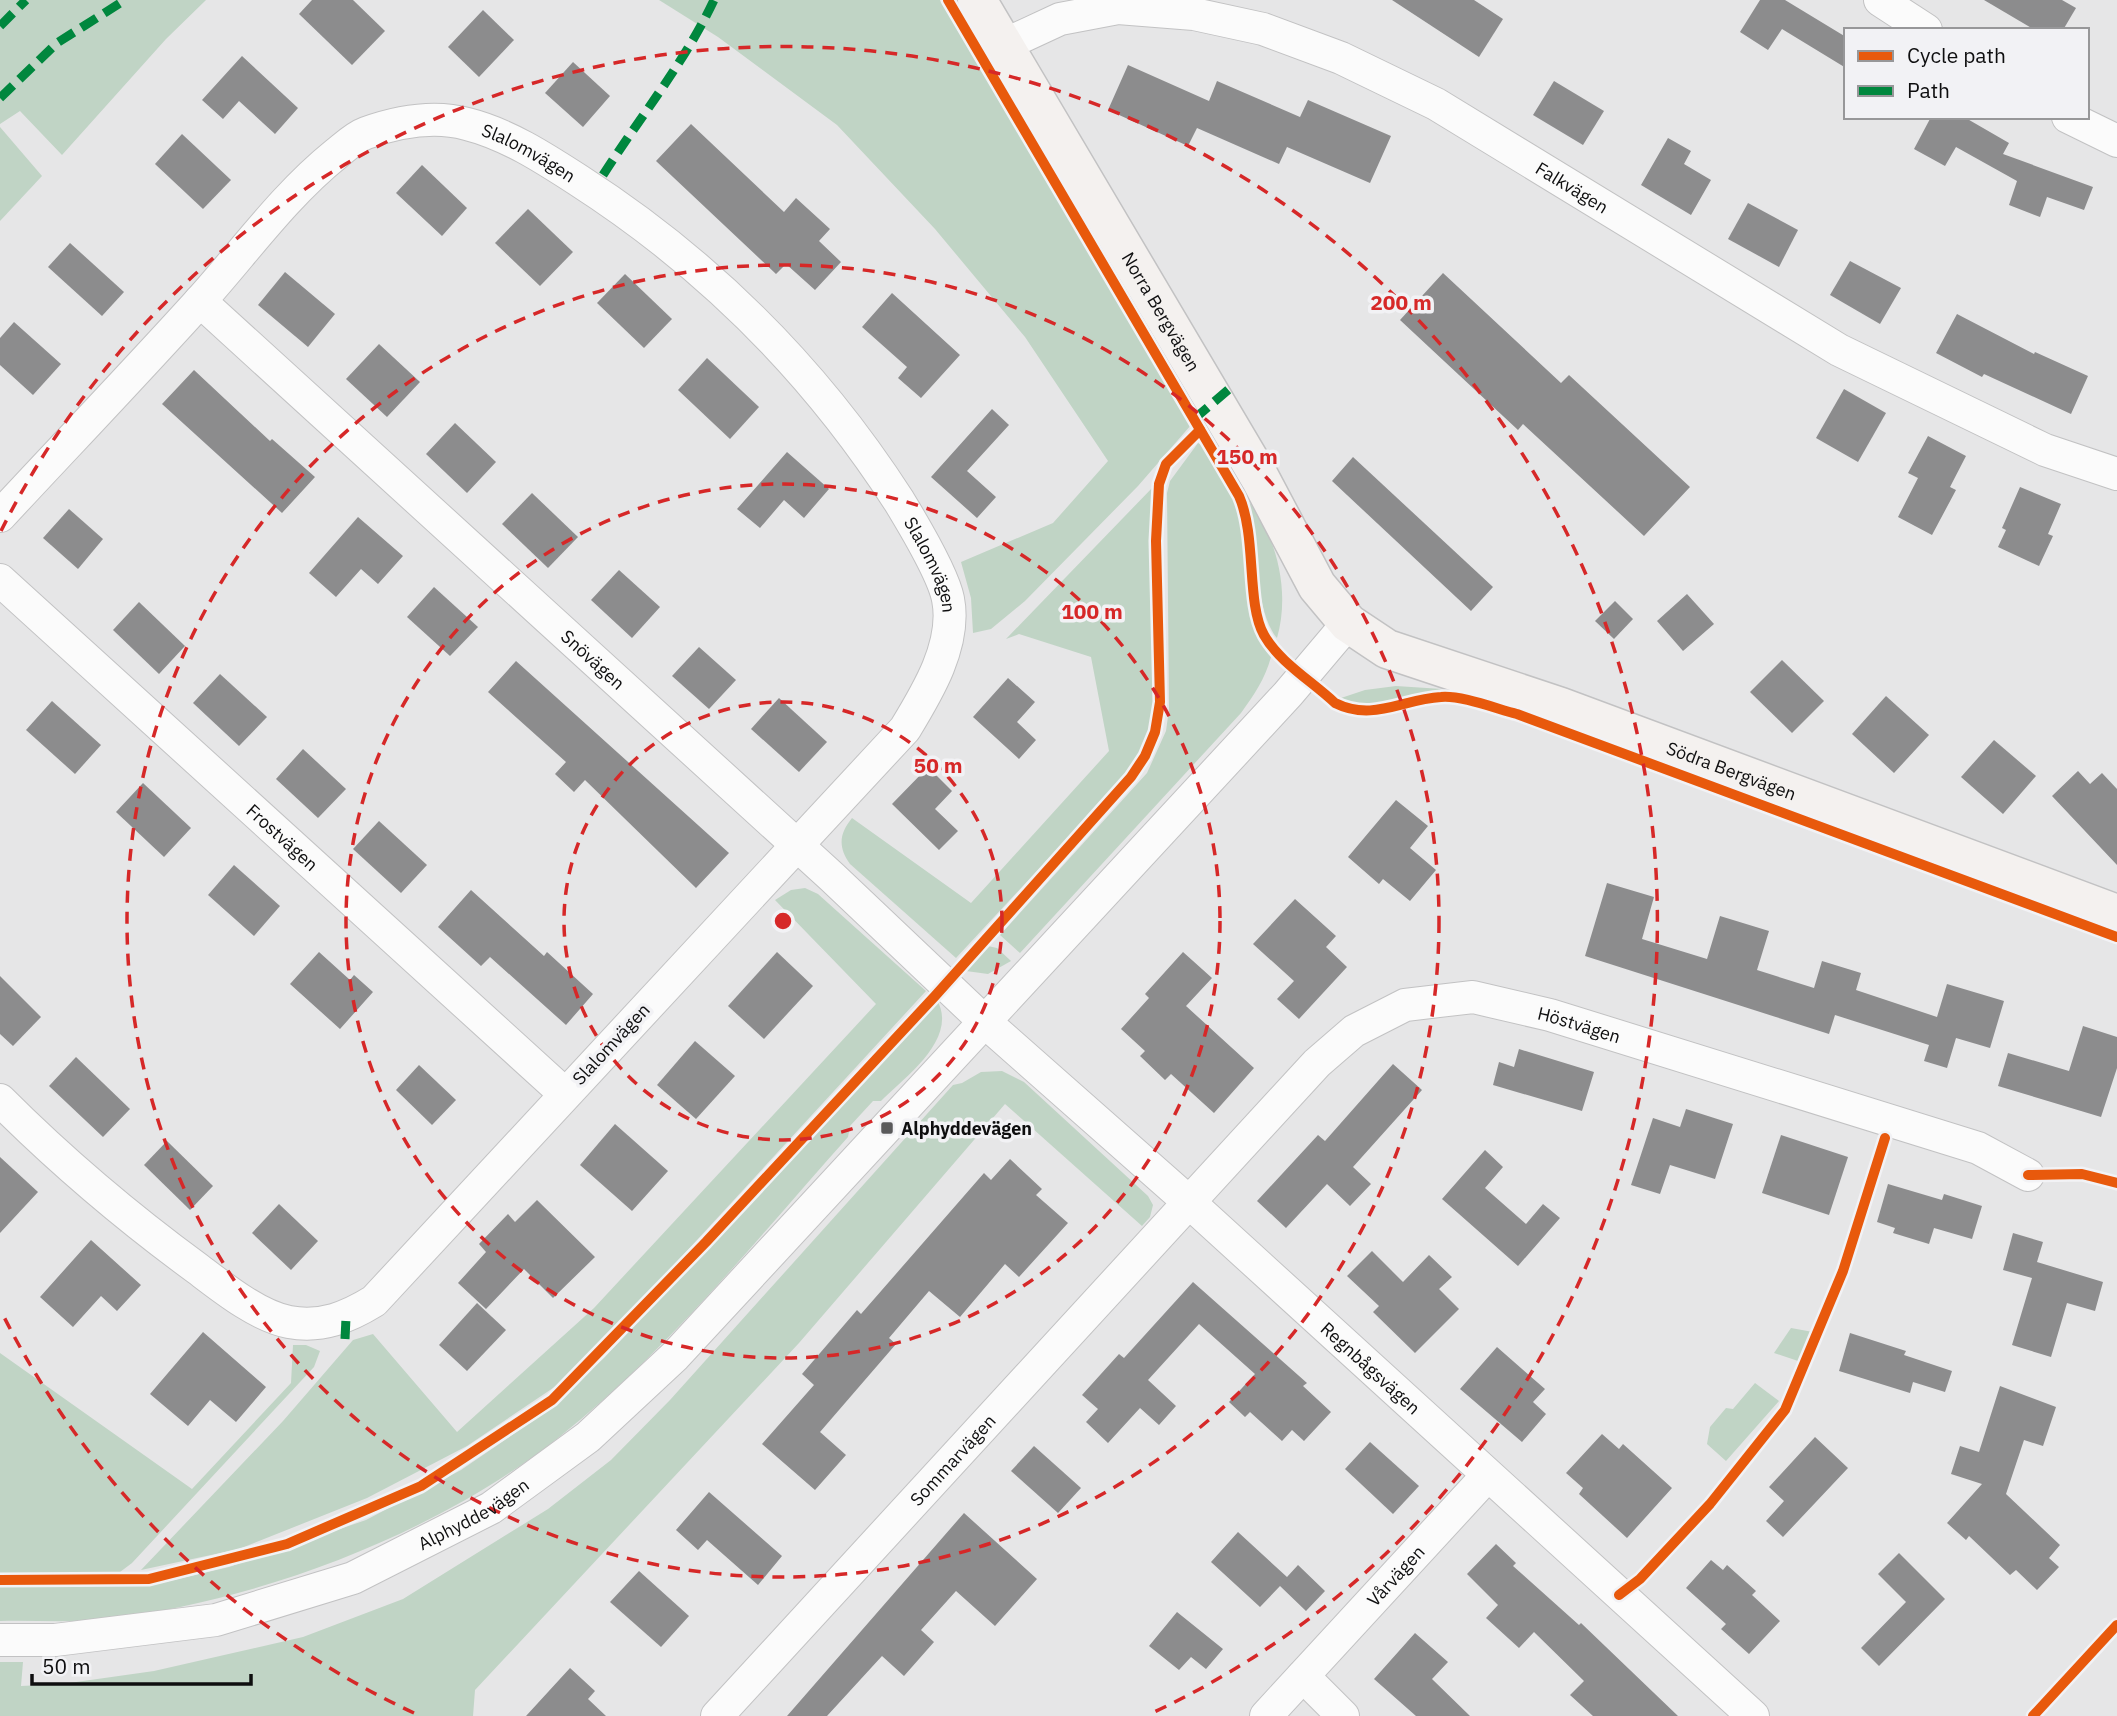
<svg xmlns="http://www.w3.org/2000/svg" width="2117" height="1716" font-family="'IBM Plex Sans',sans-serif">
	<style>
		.green { fill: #c0d4c5 }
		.building { fill: #8c8c8d }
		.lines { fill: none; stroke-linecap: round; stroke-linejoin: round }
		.street-casing { stroke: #c2c2c3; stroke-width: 34 }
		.secondary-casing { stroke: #c2c2c3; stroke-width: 41 }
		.street { stroke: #fbfbfb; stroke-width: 32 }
		.secondary { stroke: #f4f1ef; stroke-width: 38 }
		.quiet { stroke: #00873e; stroke-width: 9; stroke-dasharray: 18 9; stroke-linecap: butt }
		.cycleway-casing { stroke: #f2f2f5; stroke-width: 15 }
		.cycleway { stroke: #e8590c; stroke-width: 10 }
		.ring { fill: none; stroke: #d62828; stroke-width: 3.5; stroke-dasharray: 12 9 }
		.poi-dot { fill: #5a5a5b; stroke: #f2f2f5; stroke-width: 2.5 }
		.labels { text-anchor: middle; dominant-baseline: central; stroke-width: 7; stroke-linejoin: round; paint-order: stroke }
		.street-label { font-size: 18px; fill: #0e0e0f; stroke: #f2f2f5 }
		.poi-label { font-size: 18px; font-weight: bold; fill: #0e0e0f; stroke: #f2f2f5; text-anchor: start }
		.centre { fill: #d62828; stroke: #f2f2f5; stroke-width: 3.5 }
		.ring-label { font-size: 21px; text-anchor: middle; font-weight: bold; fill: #d62828; stroke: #f2f2f5; stroke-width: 7; stroke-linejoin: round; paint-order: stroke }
	</style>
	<rect width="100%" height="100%" fill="#e6e6e7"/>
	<g class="green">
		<polygon points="0,0 206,0 166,39 62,155 20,111 0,124"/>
		<polygon points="659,0 940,0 1191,425 1138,486 1025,601 991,629 973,633 971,598 961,562 1053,523 1108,461 1025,337 935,229 837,125 718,37"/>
		<polygon points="0,127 42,176 0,221"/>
		<path d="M1198 443 1202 445C1217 469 1235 494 1241 522 1251 565 1240 622 1271 657 1265 679 1254 695 1241 713L1020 953 1000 935 1147 773 1166 731 1169 709 1167 493 1170 481Z"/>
		<path d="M1153 487 1151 525 1155 712 1150 736 1138 762 956 958 850 864C838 847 839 834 852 818L971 903 1109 751 1091 657 1019 634 1006 639Z"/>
		<path d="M1249 502C1278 539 1290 593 1277 638 1254 611 1257 538 1249 502Z"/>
		<path d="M1396 686 1442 689C1418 694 1361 720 1341 698L1365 690Z"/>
		<polygon points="805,888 818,894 926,991 629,1314 559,1384 467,1446 367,1498 239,1549 141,1570 283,1421 353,1340 373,1334 457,1432 594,1308 876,1004 775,900 791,890"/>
		<polygon points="988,946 997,948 1011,961 988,974 966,971"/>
		<path d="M937 1000C959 1039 904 1078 881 1101H873L850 1126 848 1137C756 1240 667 1352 558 1438 436 1534 260 1601 106 1619 71 1623 35 1620 0 1621V1585L148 1586 229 1567 366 1520 461 1470 537 1418 604 1358Z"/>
		<polygon points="1002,1071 1024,1082 1148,1196 1153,1205 1150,1217 1142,1226 1005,1104 799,1343 475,1690 473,1716 0,1716 0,1662 23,1662 21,1686 62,1684 154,1671 303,1637 403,1599 548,1509 611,1460 670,1400 953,1085 962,1083 981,1072"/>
		<polygon points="1791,1328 1813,1332 1801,1362 1774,1353"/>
		<polygon points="293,1345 306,1345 320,1351 314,1367 132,1563 116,1575 0,1575 0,1353 192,1489 291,1383"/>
		<polygon points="1755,1383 1779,1401 1726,1461 1707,1444 1710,1427 1726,1408 1733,1409"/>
	</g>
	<g class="building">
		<polygon points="312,0 353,0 385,31 352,65 299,14"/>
		<polygon points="1392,0 1474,0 1503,19 1479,57"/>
		<polygon points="1760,0 1785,0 1846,37 1846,68 1782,29 1768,50 1740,32"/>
		<polygon points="1984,0 2062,0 2076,8 2063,30 2035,30"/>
		<polygon points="483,10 514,40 479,77 448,47"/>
		<polygon points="242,56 298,108 275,134 239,101 223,119 202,100"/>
		<polygon points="573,62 610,96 583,127 545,93"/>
		<polygon points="1128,65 1209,101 1217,81 1300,117 1308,100 1391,136 1370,183 1287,147 1279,164 1197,128 1188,146 1108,110"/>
		<polygon points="1554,81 1604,111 1583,145 1533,115"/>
		<polygon points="1931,117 1964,117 2009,143 2003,154 2093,187 2084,210 2047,197 2040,217 2009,205 2017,181 1956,147 1945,166 1914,149"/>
		<polygon points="691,124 784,212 796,198 830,229 819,241 841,262 815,290 786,264 776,274 656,161"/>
		<polygon points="182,134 231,180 203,209 155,164"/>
		<polygon points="1668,138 1691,151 1684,164 1711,180 1691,215 1641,185"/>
		<polygon points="422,165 467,208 442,236 396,193"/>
		<polygon points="1748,203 1798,230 1779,267 1728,239"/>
		<polygon points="528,209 573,252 540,286 495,243"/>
		<polygon points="70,243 124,292 102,316 48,267"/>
		<polygon points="1850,261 1901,288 1880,324 1830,295"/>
		<polygon points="285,272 335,314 308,347 258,305"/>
		<polygon points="1443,273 1561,383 1569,375 1690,487 1644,536 1523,424 1518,430 1400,320"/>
		<polygon points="625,274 672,319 644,348 597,303"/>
		<polygon points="892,293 960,355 921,398 898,378 907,367 862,327"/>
		<polygon points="1957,314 2034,354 2035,352 2088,376 2071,414 1984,374 1982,377 1936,353"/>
		<polygon points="14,322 61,364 33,395 0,365 0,338"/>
		<polygon points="379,344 420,382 387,417 346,379"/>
		<polygon points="707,358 759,407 730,439 678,390"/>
		<polygon points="194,370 270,441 272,439 315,477 282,513 162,404"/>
		<polygon points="1844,389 1886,413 1858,462 1816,438"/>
		<polygon points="992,409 1009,425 967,471 996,497 977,518 931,477"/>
		<polygon points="455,423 496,462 467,493 426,454"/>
		<polygon points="1928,436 1966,456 1950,487 1956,490 1932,535 1898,517 1918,478 1908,473"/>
		<polygon points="787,452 829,489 804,518 784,500 760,528 737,509"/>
		<polygon points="1353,457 1493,587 1471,611 1332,481"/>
		<polygon points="2020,487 2061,504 2048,534 2053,536 2039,566 1998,547 2006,530 2002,528"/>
		<polygon points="532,493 578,537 548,568 502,524"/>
		<polygon points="69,509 103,539 78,569 43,538"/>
		<polygon points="358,517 403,556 378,584 361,569 336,597 309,573"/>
		<polygon points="619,570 660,607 632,638 591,600"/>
		<polygon points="434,587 478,627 450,656 407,617"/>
		<polygon points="1687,594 1714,624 1683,651 1657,621"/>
		<polygon points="1615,601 1633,619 1614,639 1595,621"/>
		<polygon points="139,602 185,646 159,674 113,630"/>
		<polygon points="699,647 736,680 709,709 672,676"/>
		<polygon points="1782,660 1824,701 1792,733 1750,692"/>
		<polygon points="516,661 729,853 696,888 585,780 574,792 555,774 566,762 488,692"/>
		<polygon points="220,674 267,717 239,746 193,703"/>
		<polygon points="1008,678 1035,702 1017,722 1036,740 1019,759 973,717"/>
		<polygon points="1886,696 1929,735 1894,773 1852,734"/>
		<polygon points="779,698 827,742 799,772 751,729"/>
		<polygon points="52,701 101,745 75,774 26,730"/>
		<polygon points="1994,740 2036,776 2003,814 1961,777"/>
		<polygon points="303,749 346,789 318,818 276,779"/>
		<polygon points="928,767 952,791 935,809 958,831 939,850 892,804"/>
		<polygon points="2078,771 2090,784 2102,773 2117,789 2117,865 2052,796"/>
		<polygon points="143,783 191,828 164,857 116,812"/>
		<polygon points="1396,800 1428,826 1410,848 1436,870 1410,901 1383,879 1379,884 1348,857"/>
		<polygon points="379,821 427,865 401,893 353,849"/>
		<polygon points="234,865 280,906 254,936 208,895"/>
		<polygon points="1607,883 1654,897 1642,939 1707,959 1720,916 1769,931 1757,970 1814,988 1822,961 1861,973 1856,990 1937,1017 1947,984 2004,1001 1990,1048 1956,1038 1947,1068 1924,1061 1929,1045 1835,1015 1829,1034 1585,956"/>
		<polygon points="471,890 544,956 547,952 593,994 566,1025 490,957 481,966 438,927"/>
		<polygon points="1295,899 1336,936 1326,947 1347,967 1299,1019 1277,999 1294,981 1253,944"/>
		<polygon points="319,952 350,980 354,975 373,992 340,1029 290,984"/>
		<polygon points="777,952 813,986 764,1039 728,1006"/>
		<polygon points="1183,952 1212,978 1186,1006 1254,1068 1214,1113 1171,1074 1165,1080 1140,1056 1145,1051 1121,1029 1149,998 1145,994"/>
		<polygon points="0,976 41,1017 13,1046 0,1034"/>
		<polygon points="2083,1026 2117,1037 2117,1068 2101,1117 1998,1086 2008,1053 2069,1071"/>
		<polygon points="695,1041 735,1076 696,1119 657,1085"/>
		<polygon points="1519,1049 1594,1072 1582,1111 1493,1085 1499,1062 1514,1067"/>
		<polygon points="76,1057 130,1109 103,1137 49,1086"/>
		<polygon points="1393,1064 1422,1090 1353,1167 1371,1184 1350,1206 1327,1184 1286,1228 1257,1201 1318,1135 1325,1141"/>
		<polygon points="419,1065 456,1100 432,1125 396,1090"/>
		<polygon points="1686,1109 1733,1124 1715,1179 1670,1165 1660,1194 1631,1185 1653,1118 1680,1127"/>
		<polygon points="615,1124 668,1171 632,1211 580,1165"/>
		<polygon points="1781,1135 1848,1157 1829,1215 1762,1193"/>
		<polygon points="167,1141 213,1186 190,1210 144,1165"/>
		<polygon points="1485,1150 1503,1167 1485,1188 1526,1224 1543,1204 1560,1218 1518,1266 1442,1199"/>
		<polygon points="0,1157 38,1192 0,1233"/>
		<polygon points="1010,1159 1042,1189 1036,1195 1068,1223 1019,1277 1005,1264 960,1317 929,1291 889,1338 896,1344 820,1432 846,1455 815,1490 762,1444 814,1385 802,1374 857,1310 861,1314 984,1173 991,1180"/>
		<polygon points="1888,1184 1942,1200 1944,1194 1982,1206 1972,1239 1934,1228 1929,1244 1893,1233 1895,1228 1877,1222"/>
		<polygon points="537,1200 595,1257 553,1298 524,1269 486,1309 458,1283 486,1252 479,1244 508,1214 515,1222"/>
		<polygon points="279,1204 318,1241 291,1270 252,1233"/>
		<polygon points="2013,1233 2043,1242 2037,1262 2103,1282 2095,1311 2067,1303 2051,1357 2012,1345 2032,1278 2003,1270"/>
		<polygon points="91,1240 141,1285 117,1311 101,1296 73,1327 40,1297"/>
		<polygon points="1372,1251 1403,1282 1429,1255 1452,1277 1439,1289 1459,1309 1415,1353 1373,1312 1379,1306 1347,1276"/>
		<polygon points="1193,1282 1307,1383 1303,1386 1331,1412 1304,1441 1292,1430 1282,1441 1250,1412 1245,1417 1229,1402 1255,1374 1199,1324 1148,1380 1176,1406 1159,1425 1140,1408 1108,1443 1086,1422 1098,1409 1082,1395 1119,1354 1124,1358"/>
		<polygon points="477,1303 506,1330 467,1371 439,1345"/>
		<polygon points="203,1332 266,1387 236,1422 210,1400 188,1426 150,1394"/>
		<polygon points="1850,1333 1906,1351 1904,1355 1952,1371 1945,1392 1913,1382 1910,1393 1839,1371"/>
		<polygon points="1497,1347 1545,1389 1533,1402 1546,1414 1522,1442 1460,1389"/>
		<polygon points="2000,1386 2056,1407 2043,1446 2024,1440 2006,1494 2060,1545 2049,1558 2059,1567 2037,1590 2016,1570 2010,1575 1969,1536 1966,1540 1947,1523 1982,1484 1951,1474 1960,1446 1979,1452"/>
		<polygon points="1602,1434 1619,1449 1623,1444 1672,1488 1627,1538 1579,1494 1583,1488 1566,1473"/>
		<polygon points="1815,1437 1848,1468 1783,1537 1766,1521 1784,1501 1769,1487"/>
		<polygon points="1370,1442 1419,1486 1393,1514 1345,1469"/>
		<polygon points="1034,1446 1081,1488 1058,1513 1011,1471"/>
		<polygon points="709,1492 782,1556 758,1585 707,1540 698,1550 676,1530"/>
		<polygon points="964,1513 1037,1579 995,1626 956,1591 921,1630 934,1642 904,1676 882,1656 827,1716 787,1716"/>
		<polygon points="1238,1532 1287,1577 1298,1565 1325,1591 1306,1611 1280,1586 1260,1607 1211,1562"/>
		<polygon points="1496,1544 1516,1563 1513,1566 1579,1625 1581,1623 1678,1716 1593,1716 1570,1695 1584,1681 1534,1632 1519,1648 1486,1618 1498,1605 1467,1574"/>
		<polygon points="1899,1553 1945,1599 1879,1666 1861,1648 1906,1602 1878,1574"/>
		<polygon points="1711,1560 1723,1570 1727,1565 1756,1591 1752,1595 1780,1621 1749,1654 1721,1629 1726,1624 1686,1588"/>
		<polygon points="639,1571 689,1616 661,1647 610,1602"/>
		<polygon points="1177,1612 1223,1649 1206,1669 1191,1657 1179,1670 1149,1646"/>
		<polygon points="1415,1633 1448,1662 1432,1679 1470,1716 1416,1716 1374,1679"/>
		<polygon points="570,1668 595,1691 588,1699 606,1716 526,1716"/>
	</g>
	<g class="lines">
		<g class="street-casing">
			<g id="street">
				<polyline points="1880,0 1926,30"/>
				<path id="s1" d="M1004 45 1060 19 1118 8 1194 14 1263 29 1341 58 1436 104 1839 350 2045 450 2117 474"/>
				<polyline points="2068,117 2117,141"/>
				<path id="s2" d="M200 301 832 877 985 1022 1190 1203 1753 1716"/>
				<path id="s3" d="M0 516C67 444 135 373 201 300 245 251 285 195 336 154 345 147 355 137 366 133 397 122 434 115 467 124 507 134 544 158 578 180 707 263 816 372 899 501 913 524 943 574 948 599 957 644 927 693 905 729L374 1301C348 1317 322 1328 289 1322 258 1316 223 1288 198 1269 127 1217 62 1162 0 1100"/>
				<path id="s4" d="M0 580 565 1094"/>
				<path id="s5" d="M0 1640H55L216 1620 353 1578 491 1508 588 1437 675 1356 1288 694 1348 623"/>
				<polyline points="1303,1676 1343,1716"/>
				<path id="s6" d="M717 1716 1317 1063 1354 1031 1405 1005 1473 997 1550 1015 1978 1148 2028 1175"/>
				<path id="s7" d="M1266 1716 1487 1476"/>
			</g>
		</g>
		<g class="secondary-casing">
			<g id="secondary">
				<path id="s8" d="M977 0 1260 478 1317 586 1348 623 1387 649 1561 707 2117 914"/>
			</g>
		</g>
		<use href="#street" class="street"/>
		<use href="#secondary" class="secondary"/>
		<g class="quiet">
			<polyline points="0,26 26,0"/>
			<polyline points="0,98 57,43 125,0"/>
			<path d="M603 175C640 117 685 62 714 0"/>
			<polyline points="1194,419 1235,384"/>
			<polyline points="345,1339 346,1318"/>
		</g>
		<g class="cycleway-casing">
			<g id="cycleway">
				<path d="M948 0 1239 496C1257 537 1246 603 1264 635 1279 662 1313 682 1335 703 1373 722 1402 699 1441 697 1461 695 1497 709 1517 714L2117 937"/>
				<polyline points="2028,1175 2082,1174 2117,1183"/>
				<polyline points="0,1580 149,1579 287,1544 421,1486 552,1400 706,1242 935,996 1131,777 1145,756 1155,732 1160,702 1156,541 1159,484 1166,464 1200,430"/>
				<polyline points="1619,1595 1640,1579 1710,1504 1785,1410 1843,1271 1885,1138"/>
				<polyline points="2033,1716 2117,1625"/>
			</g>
		</g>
		<use href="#cycleway" class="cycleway"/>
	</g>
	<g class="ring">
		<circle cx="783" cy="921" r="219"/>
		<circle cx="783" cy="921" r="437"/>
		<circle cx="783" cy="921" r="656"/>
		<path d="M414 1713A874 874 0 0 1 1 1311M1 531A874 874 0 1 1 1152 1713"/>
	</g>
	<rect class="poi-dot" x="880" y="1121" width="14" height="14" rx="3.5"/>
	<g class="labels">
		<g class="street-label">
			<text stroke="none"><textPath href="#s3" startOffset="702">Slalomvägen</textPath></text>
			<text stroke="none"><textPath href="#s1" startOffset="616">Falkvägen</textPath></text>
			<text stroke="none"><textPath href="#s8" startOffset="362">Norra Bergvägen</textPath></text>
			<text stroke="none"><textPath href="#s3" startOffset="1288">Slalomvägen</textPath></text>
			<text stroke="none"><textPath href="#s2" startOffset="532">Snövägen</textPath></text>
			<text stroke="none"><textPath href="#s8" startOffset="1138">Södra Bergvägen</textPath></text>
			<text stroke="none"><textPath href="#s4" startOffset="382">Frostvägen</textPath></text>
			<text stroke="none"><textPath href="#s6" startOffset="1171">Höstvägen</textPath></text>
			<text transform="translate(611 1044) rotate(-47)">Slalomvägen</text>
			<text stroke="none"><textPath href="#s2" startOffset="1584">Regnbågsvägen</textPath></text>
			<text stroke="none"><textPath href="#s6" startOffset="348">Sommarvägen</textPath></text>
			<text stroke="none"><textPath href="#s5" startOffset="497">Alphyddevägen</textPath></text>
			<text stroke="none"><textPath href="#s7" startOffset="191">Vårvägen</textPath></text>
		</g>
		<g class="poi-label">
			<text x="901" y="1128">Alphyddevägen</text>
		</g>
	</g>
	<circle cx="783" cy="921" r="10" class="centre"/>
	<g class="ring-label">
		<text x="1401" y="310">200 m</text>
		<text x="1247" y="464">150 m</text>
		<text x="1092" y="619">100 m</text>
		<text x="938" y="773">50 m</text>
	</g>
	<rect x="1844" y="28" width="245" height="91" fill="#f2f2f5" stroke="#979799" stroke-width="2"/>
	<rect x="1858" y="51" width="35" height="10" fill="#e8590c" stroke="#979799" stroke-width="2"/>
	<text x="1907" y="63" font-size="21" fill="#0e0e0f">Cycle path</text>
	<rect x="1858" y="86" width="35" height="10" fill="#00873e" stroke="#979799" stroke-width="2"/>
	<text x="1907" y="98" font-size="21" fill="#0e0e0f">Path</text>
	<path d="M32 1674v10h219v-10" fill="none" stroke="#0e0e0f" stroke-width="3.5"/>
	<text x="42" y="1674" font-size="21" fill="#0e0e0f" stroke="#f2f2f5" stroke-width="5" paint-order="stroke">50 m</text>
</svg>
